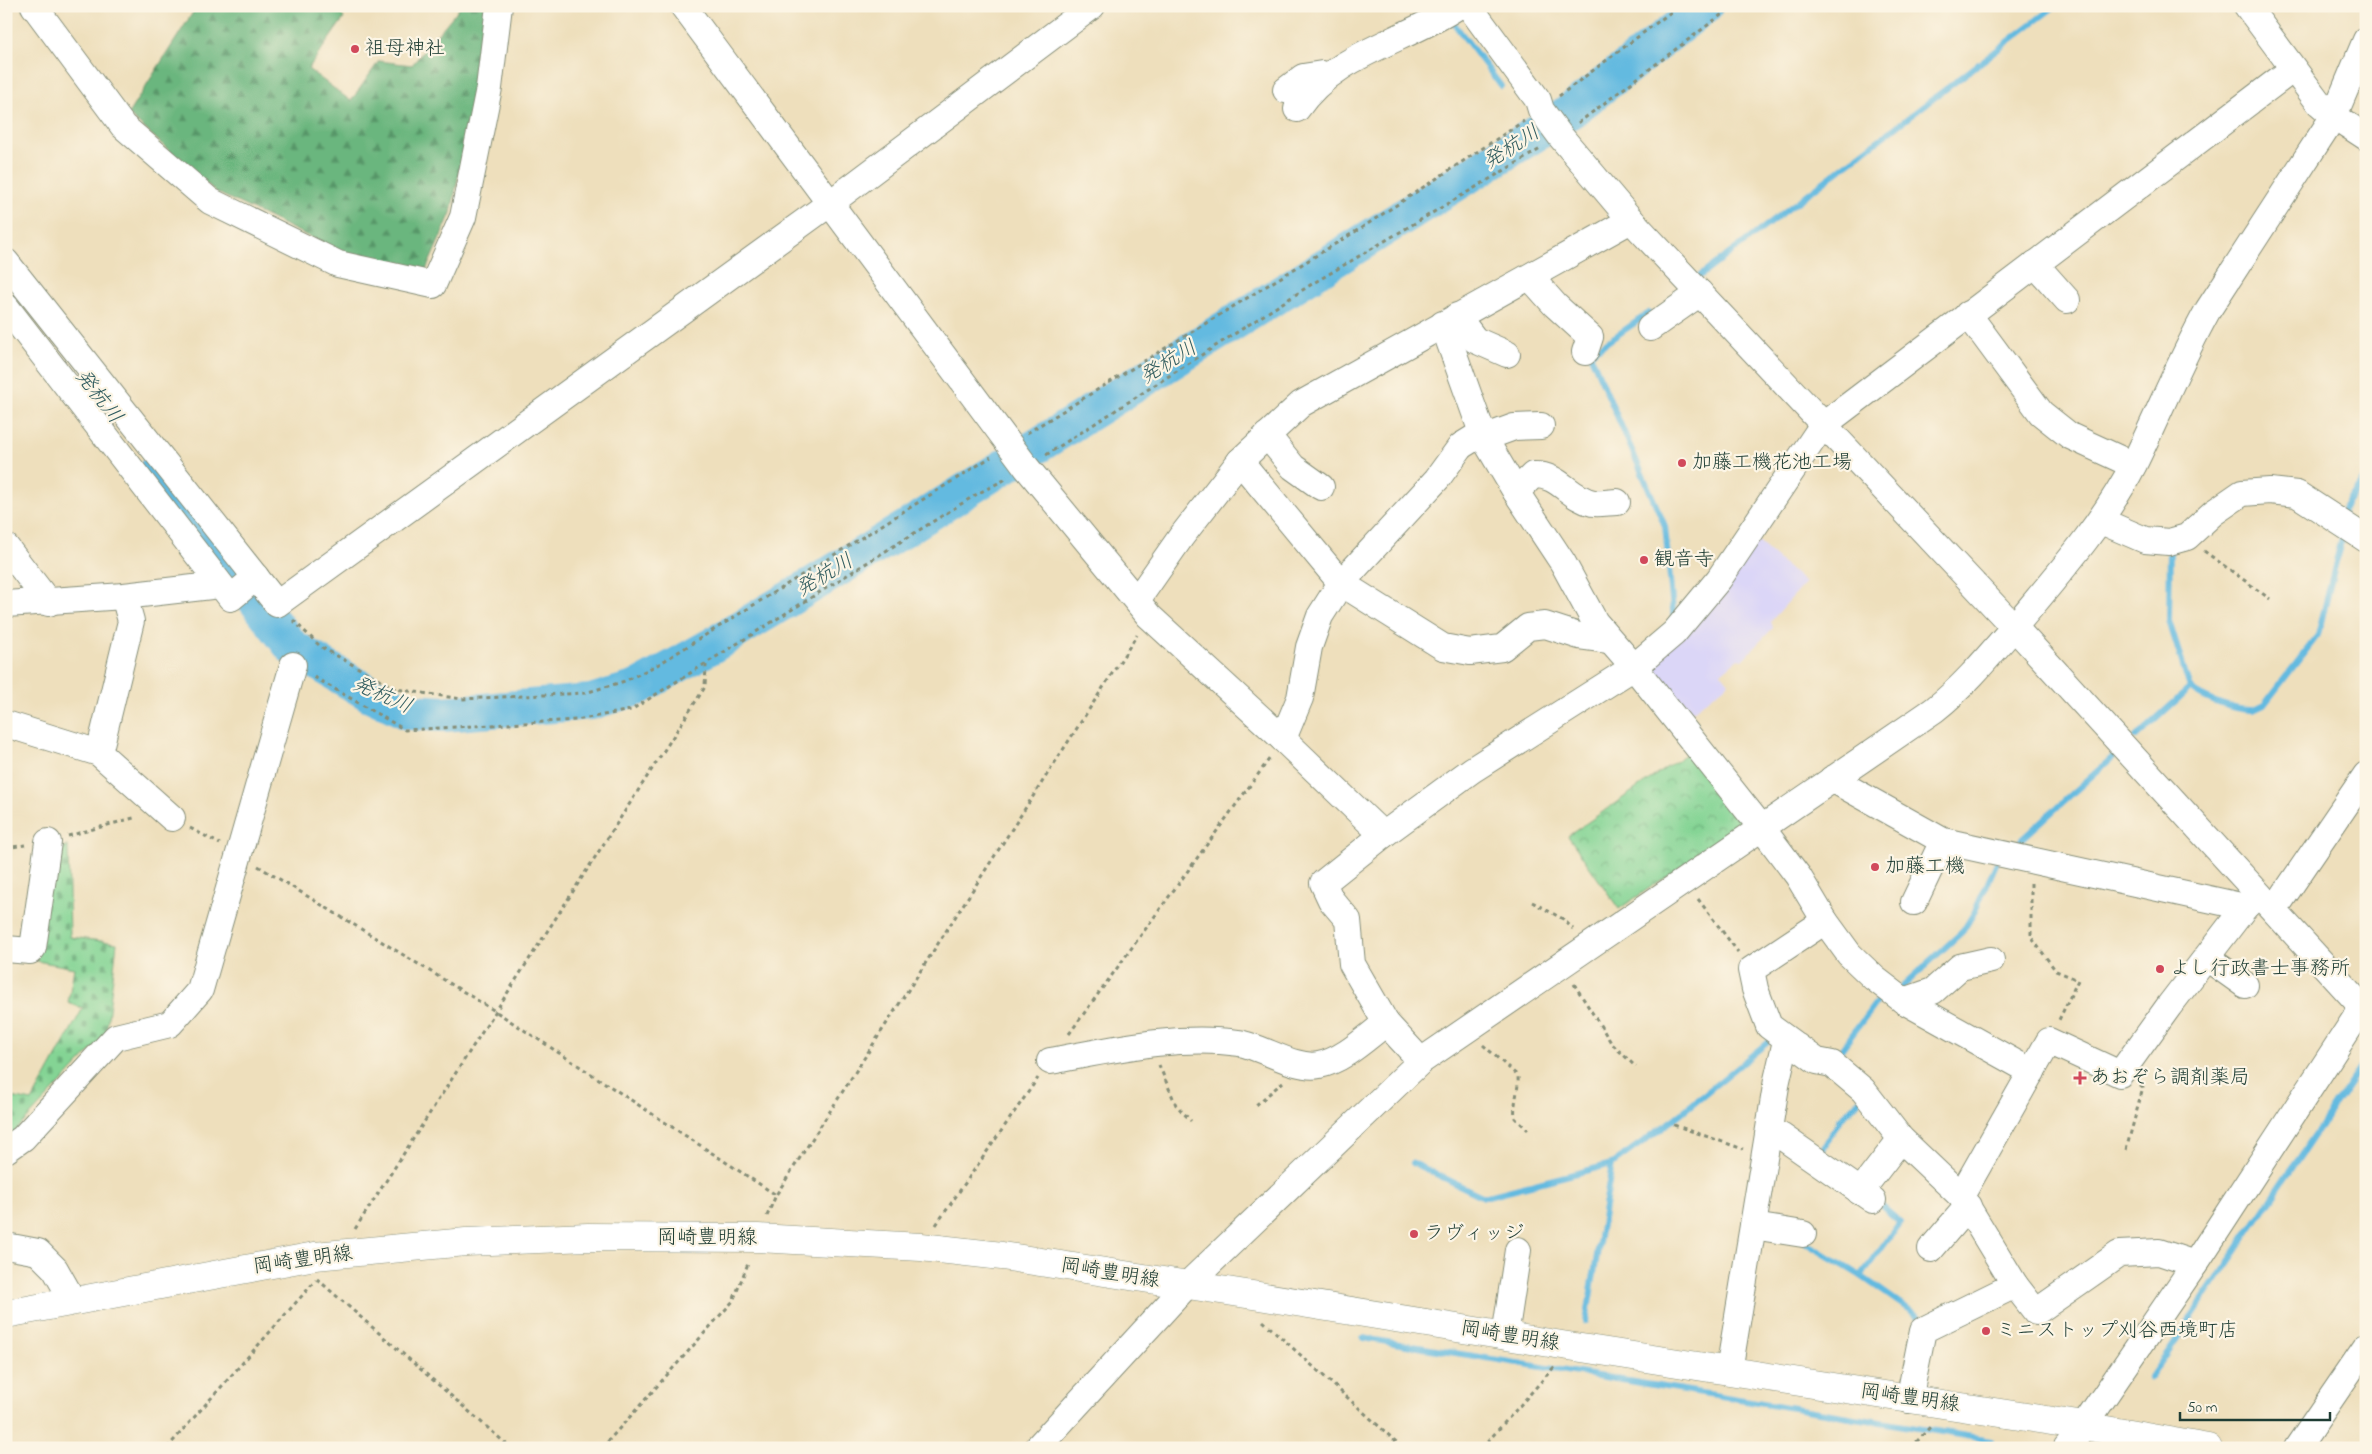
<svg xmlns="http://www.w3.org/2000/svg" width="2372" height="1454" font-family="'Indie Flower','Klee One',sans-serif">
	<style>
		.built { fill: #dbd6f7 }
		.forest { fill: url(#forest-firs); stroke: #457a59 }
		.cemetery { fill: url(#cemetery-stones); stroke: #528864 }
		.park { fill: url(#park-crowns); stroke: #528864 }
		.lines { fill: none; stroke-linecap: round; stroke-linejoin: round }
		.stream { stroke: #63bae0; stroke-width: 6 }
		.river { stroke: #63bae0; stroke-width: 36 }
		.minor-casing { stroke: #868e78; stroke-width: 28 }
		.major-casing { stroke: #868e78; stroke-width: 29 }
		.path { stroke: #868e78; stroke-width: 3; stroke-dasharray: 4 4; stroke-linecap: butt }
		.minor { stroke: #fff; stroke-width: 26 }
		.major { stroke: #fff; stroke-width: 28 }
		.poi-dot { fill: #d1495b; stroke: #fcf5e5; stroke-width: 2 }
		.labels { text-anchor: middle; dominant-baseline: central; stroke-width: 4.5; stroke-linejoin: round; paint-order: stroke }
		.poi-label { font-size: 20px; fill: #1f3d34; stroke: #fcf5e5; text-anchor: start }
		.street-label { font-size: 20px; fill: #1f3d34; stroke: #fcf5e5 }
		.water-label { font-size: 21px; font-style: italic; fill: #305c5f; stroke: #fcf5e5 }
	</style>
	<defs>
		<pattern id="forest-firs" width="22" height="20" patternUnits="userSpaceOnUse" patternTransform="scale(1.25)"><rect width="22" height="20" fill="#6bb67e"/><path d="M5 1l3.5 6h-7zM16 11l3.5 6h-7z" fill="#579568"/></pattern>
		<pattern id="cemetery-stones" width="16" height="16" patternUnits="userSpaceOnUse" patternTransform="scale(1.25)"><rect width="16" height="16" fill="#84d494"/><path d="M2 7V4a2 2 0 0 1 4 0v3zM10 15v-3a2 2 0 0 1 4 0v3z" fill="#6bad7a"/></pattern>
		<pattern id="park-crowns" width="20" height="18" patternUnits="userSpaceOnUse" patternTransform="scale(1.25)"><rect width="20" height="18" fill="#84d494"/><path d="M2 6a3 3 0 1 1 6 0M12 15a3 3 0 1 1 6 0" fill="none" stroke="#6bad7a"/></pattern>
	</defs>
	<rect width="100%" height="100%" fill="#fcf5e5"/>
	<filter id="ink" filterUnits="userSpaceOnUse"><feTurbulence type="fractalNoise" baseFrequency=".02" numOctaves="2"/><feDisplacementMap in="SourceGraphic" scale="10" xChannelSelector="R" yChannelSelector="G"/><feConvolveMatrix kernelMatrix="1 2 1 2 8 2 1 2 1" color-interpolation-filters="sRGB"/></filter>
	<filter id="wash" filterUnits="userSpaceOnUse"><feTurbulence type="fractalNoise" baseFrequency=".0096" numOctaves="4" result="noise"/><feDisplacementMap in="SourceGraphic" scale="20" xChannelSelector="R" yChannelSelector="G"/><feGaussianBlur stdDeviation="1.12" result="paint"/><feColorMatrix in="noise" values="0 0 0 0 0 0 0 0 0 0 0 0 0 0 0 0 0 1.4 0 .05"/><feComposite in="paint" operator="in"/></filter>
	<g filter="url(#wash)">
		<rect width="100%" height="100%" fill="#eedfbc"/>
		<polygon class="built" points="1754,538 1805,583 1771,621 1773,628 1742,660 1738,659 1721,673 1729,683 1683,719 1642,667"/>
		<polygon class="forest" points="197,6 335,6 344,18 308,69 351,101 379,61 412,65 461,6 487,6 477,81 451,213 426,270 345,254 216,192 128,114"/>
		<polygon class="cemetery" points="68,846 70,937 117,943 106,1035 6,1141 6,1096 32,1101 83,1008 68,1003 74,968 37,961 53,849"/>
		<polygon class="park" points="1692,750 1742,814 1741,825 1619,909 1568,836"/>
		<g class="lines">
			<g class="stream">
				<polyline points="1449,17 1501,86"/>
				<polyline points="1536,132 1537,133"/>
				<polyline points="1696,279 2055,6"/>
				<polyline points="1649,313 1590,354 1665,526 1674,621"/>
				<polyline points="2342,515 2342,511 2366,476"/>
				<path d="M2190 688C2202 699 2236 711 2253 710 2256 709 2260 707 2264 705L2318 635 2343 533"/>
				<polyline points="2136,737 2190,688 2169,621 2170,548"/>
				<polyline points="2021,840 2114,756"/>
				<polyline points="1900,989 1963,931 1975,911 1997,862"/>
				<polyline points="1841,1050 1883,993"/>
				<polyline points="1824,1154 1821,1152 1839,1121 1862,1098"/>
				<polyline points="1413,1163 1484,1197 1612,1164 1674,1119 1774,1037"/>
				<polyline points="1878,1203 1900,1222 1861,1276 1921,1318"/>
				<polyline points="1804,1242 1861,1276"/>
				<polyline points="1586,1322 1612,1164"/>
				<polyline points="1363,1338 1991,1440"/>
				<polyline points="2151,1377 2366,1059"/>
			</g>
			<polyline class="river" points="156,472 292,647 370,694 408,712 444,714 591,702 637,688 713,645 914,523 1537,133 1572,110 1705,6"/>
		</g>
	</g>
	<g filter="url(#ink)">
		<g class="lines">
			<g class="minor-casing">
				<g id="minor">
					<polyline points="34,6 123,126 210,201 338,264 433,285 463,217 489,88 499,6"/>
					<polyline points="683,6 1027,468 1149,616 1283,739 1383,835"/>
					<polyline points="1469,6 1538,100 1541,110 1561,137 1631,220 2014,627 2366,1011"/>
					<polyline points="2247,6 2319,103 2334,116 2366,137"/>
					<polyline points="1286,90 1303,77 1322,74"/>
					<path d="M1297 109C1335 53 1404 42 1458 6"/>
					<polyline points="6,262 277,604 829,204 1092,6"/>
					<polyline points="2035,264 2067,300"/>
					<polyline points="1530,277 1555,305 1590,337 1585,352"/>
					<polyline points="6,307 231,598 256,577"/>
					<polyline points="1968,314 2041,413 2070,436 2133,465"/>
					<polyline points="1457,316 1475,340 1507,354"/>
					<polyline points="1443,324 1484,438 1516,492 1563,563 1595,622 1634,667 1761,827 1798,876 1825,921 1849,954 1874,978 1904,1001 2032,1072"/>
					<polyline points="1650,328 1700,293"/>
					<polyline points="1267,435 1293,467 1321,487"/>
					<polyline points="1484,438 1514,427 1541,426"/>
					<polyline points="1240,461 1341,583 1443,647 1470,652 1502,648 1528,627 1545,625 1579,636 1609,640"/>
					<path d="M1516 492 1533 475C1560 474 1567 497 1593 503 1600 504 1610 502 1617 502"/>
					<polyline points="2101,521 2145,540 2169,542 2187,537 2213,513 2242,493 2270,491 2297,494 2366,539"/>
					<polyline points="6,547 49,603"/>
					<polyline points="1137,600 1181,537 1240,461 1301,404 1631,220"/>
					<polyline points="6,604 124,596 220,585"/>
					<polyline points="6,724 99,753 172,818"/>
					<polyline points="1283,739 1300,698 1309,647 1320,616 1341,583 1437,479 1461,446 1482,433"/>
					<polyline points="99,753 131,621 124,596"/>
					<polyline points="1832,779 1943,841 2245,907"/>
					<polyline points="1914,902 1943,841"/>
					<polyline points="2274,910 2366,775"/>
					<polyline points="1825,921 1751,970 1755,989 1769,1026 1817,1061 1832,1064 1863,1090 1901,1139 1961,1196 2015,1285"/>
					<polyline points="6,949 30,951 33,948 48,842"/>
					<polyline points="2207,958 2245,985"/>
					<polyline points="1904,1001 1933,991 1960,967 1991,960"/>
					<path d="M1050 1061C1111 1050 1176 1034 1239 1043 1263 1047 1296 1070 1319 1065 1344 1060 1367 1037 1386 1023"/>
					<polyline points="1421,1061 1386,1023 1352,964 1348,920 1331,900 1323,883 1383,835 1472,770 1634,667 1674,633 1719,579 1822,426 2293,69"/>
					<polyline points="1768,1136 1781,1136 1873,1200"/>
					<polyline points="6,1150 23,1138 116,1037 170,1024 200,990 293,665"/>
					<polyline points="1860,1192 1901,1139"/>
					<polyline points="1961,1196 2049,1041 2120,1074 2169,1006 2245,907 2258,895"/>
					<polyline points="1753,1226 1803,1234"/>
					<polyline points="6,1246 38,1252 55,1269 72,1299"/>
					<polyline points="1931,1249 1968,1206"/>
					<polyline points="1505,1336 1518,1250"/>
					<polyline points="1729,1371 1777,1080 1786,1041"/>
					<polyline points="1909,1400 1923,1330 2015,1285 2036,1312 2119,1254 2159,1252 2195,1264"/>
					<path d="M1037 1448 1186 1286 1421 1061 1934 710C1967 684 1993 651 2020 620 2062 570 2104 522 2134 464 2159 413 2180 360 2208 310L2334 116 2366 40"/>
					<polyline points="2066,1448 2084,1426 2195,1264 2366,1002"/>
					<polyline points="2297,1448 2366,1347"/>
				</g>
			</g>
			<g class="major-casing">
				<polyline id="major" points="6,1314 315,1256 466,1242 588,1237 758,1238 921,1247 1002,1256 1259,1296 1562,1345 2084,1426 2208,1448"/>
			</g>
			<g class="path">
				<polyline points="1559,96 1679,6"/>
				<polyline points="1578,123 1733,6"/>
				<polyline points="1027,433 1366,225 1524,121"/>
				<polyline points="1046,455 1312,284 1542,148"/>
				<polyline points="2204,551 2270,599"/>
				<polyline points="293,620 321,647 396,689 462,699 585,693 625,681 659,664 991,457"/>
				<polyline points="314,677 405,730 576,720 631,710 977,494 1006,479"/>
				<polyline points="190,828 220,844"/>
				<polyline points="68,836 137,817"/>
				<polyline points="6,848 25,845"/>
				<polyline points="258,866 495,1011 776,1195"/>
				<polyline points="2031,883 2031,937 2056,971 2078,980 2058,1022"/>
				<polyline points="1698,899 1738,952"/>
				<polyline points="1532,902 1563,919 1573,929"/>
				<polyline points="1574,984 1612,1044 1636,1067"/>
				<polyline points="1069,1034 1270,758"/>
				<path d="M1483 1045 1518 1076C1519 1091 1513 1103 1515 1118L1528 1130"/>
				<polyline points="1159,1065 1176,1105 1191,1121"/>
				<polyline points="1256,1105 1283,1082"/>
				<polyline points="1674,1125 1743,1149"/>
				<polyline points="2126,1150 2143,1088 2139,1085"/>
				<polyline points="767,1216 776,1195 1137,635"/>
				<polyline points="936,1225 1038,1078"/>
				<polyline points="355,1229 705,687 706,665"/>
				<polyline points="317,1279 511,1448"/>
				<polyline points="1263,1321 1403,1448"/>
				<polyline points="167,1448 316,1280"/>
				<polyline points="602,1448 733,1301 749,1261"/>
				<polyline points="1482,1448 1555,1366"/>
				<polyline points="1911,1448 1931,1426"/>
			</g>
			<use href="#minor" class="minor"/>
			<use href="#major" class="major"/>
		</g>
	</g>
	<g class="poi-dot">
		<circle cx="355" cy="49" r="5"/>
		<circle cx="1682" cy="463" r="5"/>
		<circle cx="1644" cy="560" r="5"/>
		<circle cx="1875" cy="867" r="5"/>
		<circle cx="2160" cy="969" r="5"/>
		<path d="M2077.5 1070.5h5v5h5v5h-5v5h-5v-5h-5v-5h5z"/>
		<circle cx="1414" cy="1234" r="5"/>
		<circle cx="1986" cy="1331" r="5"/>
	</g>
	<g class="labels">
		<g class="poi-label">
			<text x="365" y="49">祖母神社</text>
			<text x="1692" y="463">加藤工機花池工場</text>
			<text x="1654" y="560">観音寺</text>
			<text x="1885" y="867">加藤工機</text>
			<text x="2170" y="969">よし行政書士事務所</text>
			<text x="2090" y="1078">あおぞら調剤薬局</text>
			<text x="1424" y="1234">ラヴィッジ</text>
			<text x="1996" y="1331">ミニストップ刈谷西境町店</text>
		</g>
		<g class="street-label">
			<text x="707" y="1238">岡崎豊明線</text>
			<text transform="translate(303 1261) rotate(-8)">岡崎豊明線</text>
			<text transform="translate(1110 1274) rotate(9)">岡崎豊明線</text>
			<text transform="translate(1510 1337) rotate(9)">岡崎豊明線</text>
			<text transform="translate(1910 1399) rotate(8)">岡崎豊明線</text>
		</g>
		<g class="water-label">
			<text transform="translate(1512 148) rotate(-33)">発杭川</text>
			<text transform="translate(1169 363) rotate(-32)">発杭川</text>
			<text transform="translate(98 397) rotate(52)">発杭川</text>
			<text transform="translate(825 576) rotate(-31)">発杭川</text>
			<text transform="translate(382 696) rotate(24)">発杭川</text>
		</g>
	</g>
	<rect width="2372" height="1454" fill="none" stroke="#fcf5e5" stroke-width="25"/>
	<path d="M2180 1412v8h150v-8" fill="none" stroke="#1f3d34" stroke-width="2.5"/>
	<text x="2187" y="1412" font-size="15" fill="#1f3d34" stroke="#fcf5e5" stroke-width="4" paint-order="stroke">50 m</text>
</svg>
